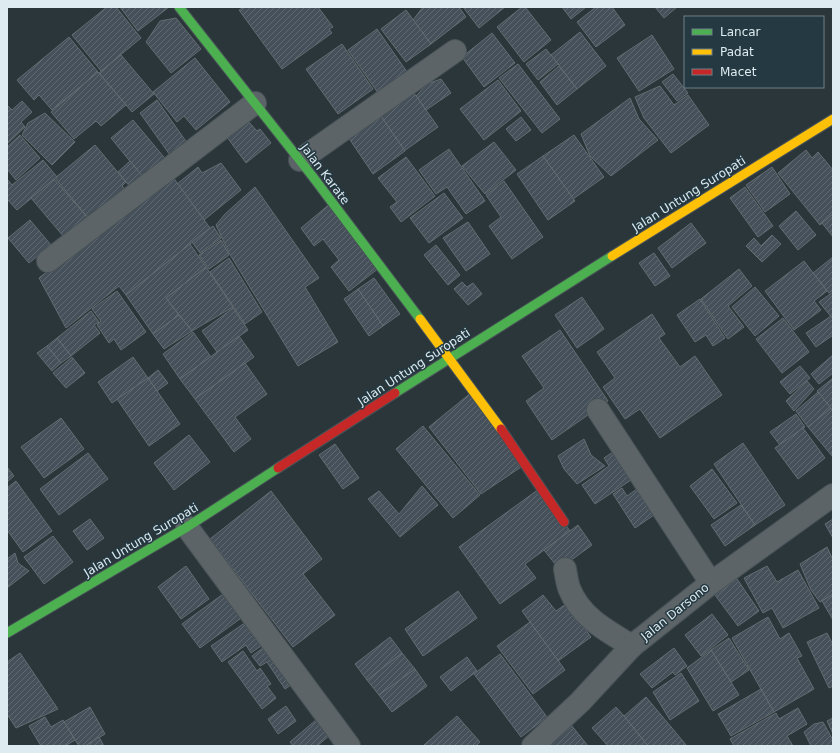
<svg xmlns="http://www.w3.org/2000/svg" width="840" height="753" font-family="'DejaVu Sans',sans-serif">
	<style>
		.building { fill: url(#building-hatch); stroke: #646b71 }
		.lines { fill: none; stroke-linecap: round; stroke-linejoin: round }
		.street-casing { stroke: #485357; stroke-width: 24 }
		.fast-casing { stroke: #485357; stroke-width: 11 }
		.slow-casing { stroke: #485357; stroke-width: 11 }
		.jam-casing { stroke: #485357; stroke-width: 11 }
		.street { stroke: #5c6468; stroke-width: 22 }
		.fast { stroke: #4caf50; stroke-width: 9 }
		.slow { stroke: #ffc107; stroke-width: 9 }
		.jam { stroke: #c62828; stroke-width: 9 }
		.labels { text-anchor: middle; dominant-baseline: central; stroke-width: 3; stroke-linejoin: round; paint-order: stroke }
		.street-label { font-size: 12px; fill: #deebf0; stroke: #243942 }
	</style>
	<defs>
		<pattern id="building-hatch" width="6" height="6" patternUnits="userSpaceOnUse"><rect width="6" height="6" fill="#45505a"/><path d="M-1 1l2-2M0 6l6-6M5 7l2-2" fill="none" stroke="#5f6972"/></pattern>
	</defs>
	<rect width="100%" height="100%" fill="#2b363b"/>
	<g class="building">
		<polygon points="107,7 116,7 141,38 101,71 72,35"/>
		<polygon points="120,7 169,7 138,31"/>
		<polygon points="244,7 318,7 333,27 329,29 332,33 282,69 239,10"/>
		<polygon points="423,7 459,7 466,17 431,44 413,20"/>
		<polygon points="463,7 505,7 479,28"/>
		<polygon points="522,7 525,7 551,40 524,62 497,27"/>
		<polygon points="562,7 586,7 571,19"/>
		<polygon points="596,7 612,7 625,25 596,47 577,22"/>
		<polygon points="655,7 677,7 664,18"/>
		<polygon points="406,10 431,44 406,62 381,29"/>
		<polygon points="176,18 201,49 171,73 146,42 160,21"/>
		<polygon points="377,29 412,79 383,100 348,50"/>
		<polygon points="580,32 606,66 577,89 551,55"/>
		<polygon points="492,33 515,63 484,87 462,57"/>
		<polygon points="652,35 674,69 639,91 617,58"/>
		<polygon points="69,37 98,72 52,110 39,95 34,100 17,80"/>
		<polygon points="342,44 373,89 338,114 306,69"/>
		<polygon points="546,49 558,64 538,80 526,64"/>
		<polygon points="121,55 154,94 132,112 99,73"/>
		<polygon points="195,58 230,102 196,130 184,116 177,122 153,92"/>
		<polygon points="518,64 560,119 542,133 499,78"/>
		<polygon points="559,66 577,89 557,105 540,82"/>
		<polygon points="98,72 126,105 101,126 96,121 74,139 51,112"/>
		<polygon points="673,74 688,93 677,101 662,82"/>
		<polygon points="441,79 451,93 426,110 416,96 427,84"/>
		<polygon points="498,80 521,111 484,140 460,109"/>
		<polygon points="409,86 438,127 404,151 376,109"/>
		<polygon points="660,86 674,105 688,95 709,125 671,153 644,118 635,97"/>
		<polygon points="630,98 639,119 658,140 611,176 590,156 581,134"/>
		<polygon points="157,100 192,150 175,162 140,113"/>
		<polygon points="22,101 32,112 21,122 25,127 7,144 7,105 12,110"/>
		<polygon points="376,109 405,151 373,174 344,131"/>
		<polygon points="45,113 75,142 52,165 22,135 28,123"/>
		<polygon points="521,117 531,130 516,141 506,129"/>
		<polygon points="133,120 168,162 146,181 111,138"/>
		<polygon points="248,121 257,131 260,129 271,143 246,163 224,133"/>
		<polygon points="20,135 40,158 16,180 7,169 7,147"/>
		<polygon points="574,135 604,177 573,199 543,156"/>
		<polygon points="494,142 516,170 485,194 462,166"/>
		<polygon points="95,145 126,182 122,186 130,195 94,225 55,178"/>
		<polygon points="449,149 485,201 466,214 447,187 436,194 419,170"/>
		<polygon points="806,150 812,158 818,152 833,170 833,214 820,225 778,173"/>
		<polygon points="543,156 575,201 548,220 517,174"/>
		<polygon points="406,157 435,196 401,222 390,207 397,202 378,178"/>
		<polygon points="43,160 57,177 17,210 7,199 7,179 12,185"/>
		<polygon points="130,161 148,183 136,194 118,172"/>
		<polygon points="221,163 241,190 204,220 177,184 198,167 202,173"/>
		<polygon points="772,167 790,194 765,212 746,185"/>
		<polygon points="170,173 210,228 126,295 119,286 66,328 39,278"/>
		<polygon points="54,179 93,224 69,243 31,198"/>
		<polygon points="504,181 543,237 512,259 489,226 501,217 486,195"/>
		<polygon points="255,187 319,278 305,287 338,342 298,366 229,253 216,225 225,214"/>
		<polygon points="745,187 773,226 758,237 730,198"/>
		<polygon points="444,193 463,218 429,243 410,218"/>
		<polygon points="331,203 379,268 349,291 331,267 339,260 323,239 314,246 301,228"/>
		<polygon points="796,211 816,235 798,250 779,226"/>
		<polygon points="833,214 833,237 822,223"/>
		<polygon points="30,220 51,245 29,263 8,238"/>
		<polygon points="468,222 490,254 466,271 443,238"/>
		<polygon points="691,223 706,243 672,268 658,248"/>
		<polygon points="213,226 221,238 200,253 192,242"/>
		<polygon points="772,235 781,244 762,262 746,246 754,238 761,246"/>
		<polygon points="221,240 229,255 209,269 199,255"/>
		<polygon points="190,244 206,267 166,298 179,315 153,334 126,295"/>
		<polygon points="436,245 460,275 448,285 424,255"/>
		<polygon points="654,253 670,276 655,286 639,263"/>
		<polygon points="833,257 833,290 829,293 813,273"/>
		<polygon points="229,258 262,312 245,324 210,272"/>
		<polygon points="804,261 827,291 814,301 821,310 794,330 765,291"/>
		<polygon points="206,267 233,307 192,331 166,298"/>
		<polygon points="739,269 752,286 728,306 744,327 728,339 701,299"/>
		<polygon points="374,278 400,314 383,326 358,289"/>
		<polygon points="462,282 467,287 473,283 482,294 468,305 454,289"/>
		<polygon points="755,287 779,316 755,336 732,307"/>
		<polygon points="358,289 383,326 369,336 344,299"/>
		<polygon points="117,291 146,332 121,350 114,339 109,343 97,325 101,321 92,309"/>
		<polygon points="833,292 833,319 819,302"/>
		<polygon points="582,297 604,329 577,348 555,315"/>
		<polygon points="700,299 725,338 713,346 706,335 695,342 677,315"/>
		<polygon points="233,308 248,330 217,352 202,331"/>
		<polygon points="91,311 99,322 94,325 100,333 71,356 57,338"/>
		<polygon points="652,314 665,334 659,338 680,367 695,356 722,395 660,438 640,409 625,419 603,387 615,378 597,352"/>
		<polygon points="179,315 192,331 164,349 153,334"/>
		<polygon points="831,316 833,319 833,335 816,347 806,333"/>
		<polygon points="783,318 809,352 782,373 756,339"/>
		<polygon points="560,330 608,401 552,440 526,401 544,388 522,356"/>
		<polygon points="193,332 211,357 180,379 163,354"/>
		<polygon points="239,336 254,357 195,399 180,379"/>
		<polygon points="57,338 71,356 61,363 47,346"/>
		<polygon points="47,346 61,363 52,371 37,353"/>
		<polygon points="833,355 833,373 819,384 811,374"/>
		<polygon points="72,357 85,373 66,388 53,373"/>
		<polygon points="133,357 148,378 112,403 98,382"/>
		<polygon points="245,363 267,394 235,417 251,439 234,452 195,399"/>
		<polygon points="800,366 810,378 790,394 780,382"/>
		<polygon points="158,370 168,383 157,391 148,378"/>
		<polygon points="148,378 180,424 149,446 117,399"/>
		<polygon points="833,378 833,411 817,391"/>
		<polygon points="807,381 814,389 794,411 786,401"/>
		<polygon points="472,392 524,465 481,494 429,427"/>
		<polygon points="818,392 831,408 808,427 796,411"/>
		<polygon points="831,408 833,411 833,457 808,427"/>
		<polygon points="796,414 805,427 780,445 770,432"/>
		<polygon points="61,418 84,449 44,478 21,447"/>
		<polygon points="423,426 480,495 453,518 396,449"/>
		<polygon points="803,428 825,458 798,479 775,448"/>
		<polygon points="189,435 210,462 174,490 154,463"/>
		<polygon points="584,439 591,455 605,466 577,484 564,469 558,456"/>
		<polygon points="743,443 785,505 755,525 714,464"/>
		<polygon points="335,444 359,478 343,489 319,455"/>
		<polygon points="619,448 637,476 595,504 582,485 609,466 604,458"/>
		<polygon points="88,453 108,479 59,515 40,489"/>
		<polygon points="7,467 14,476 7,482"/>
		<polygon points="712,469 737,503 714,519 690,486"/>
		<polygon points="16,481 52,531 23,552 7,530 7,488"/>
		<polygon points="422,486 438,505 400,537 368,499 379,491 399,514"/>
		<polygon points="622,488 627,496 637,489 654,515 635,528 613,494"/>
		<polygon points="539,489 570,531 525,564 536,578 500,604 459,547"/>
		<polygon points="271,491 322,559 303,574 335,615 293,647 210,539"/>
		<polygon points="741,505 755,525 725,546 711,525"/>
		<polygon points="90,519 104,538 87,550 73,531"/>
		<polygon points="833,519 833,538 825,524"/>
		<polygon points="578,525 592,545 559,569 544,550"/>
		<polygon points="53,536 73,562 44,584 24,557"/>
		<polygon points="827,547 833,560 833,594 820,602 811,590 800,564"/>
		<polygon points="15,553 18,563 29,571 7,588 7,559"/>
		<polygon points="186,566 209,599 181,619 158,587"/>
		<polygon points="767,566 777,582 798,570 819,608 783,628 772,608 763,613 744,578"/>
		<polygon points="737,579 759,611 738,626 715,595"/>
		<polygon points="230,589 248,613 200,648 182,624"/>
		<polygon points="458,591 477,618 423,656 405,629"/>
		<polygon points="833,594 833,620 822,601"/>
		<polygon points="543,595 556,611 566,604 591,637 558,661 522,611"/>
		<polygon points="712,614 728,635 701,656 685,635"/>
		<polygon points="768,617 780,639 789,633 802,656 797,658 814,689 774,712 732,638"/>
		<polygon points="252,618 268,641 251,653 246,645 222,662 211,646"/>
		<polygon points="530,622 565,670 533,694 497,646"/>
		<polygon points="827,633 833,645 833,686 829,688 807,642"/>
		<polygon points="390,637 402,653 367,680 355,664"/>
		<polygon points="729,638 749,670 731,682 711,650"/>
		<polygon points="271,642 298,680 285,689 267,662 260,666 252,656"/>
		<polygon points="674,648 687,666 675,675 673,672 652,688 640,674"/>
		<polygon points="711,650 739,695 713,711 687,668"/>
		<polygon points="243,651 257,671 260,668 271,684 267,686 276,698 262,709 228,662"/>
		<polygon points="20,653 58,709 16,728 7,714 7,662"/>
		<polygon points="402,653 415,669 379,695 367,680"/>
		<polygon points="500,654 547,717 521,737 474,674"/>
		<polygon points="467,657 477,671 451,691 440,677"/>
		<polygon points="415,669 427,686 392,712 379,695"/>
		<polygon points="681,673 699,701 670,720 653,692"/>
		<polygon points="761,689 774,712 731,736 718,714"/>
		<polygon points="646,697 687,746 648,746 624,716"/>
		<polygon points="286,706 296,721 278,734 268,719"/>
		<polygon points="90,707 105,734 85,746 79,746 64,722"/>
		<polygon points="616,707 624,716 648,746 608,746 592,728"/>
		<polygon points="798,708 807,724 787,736 793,746 734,746 730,739 776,713 779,719"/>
		<polygon points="323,714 336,730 317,746 293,746 290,742"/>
		<polygon points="457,716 480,742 476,746 426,746 424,745"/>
		<polygon points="45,717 51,727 63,720 75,740 65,746 41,746 29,726"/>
		<polygon points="833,718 833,734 827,721"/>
		<polygon points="823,722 833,740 833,746 811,746 804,732 814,724"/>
		<polygon points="572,726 588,746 548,746"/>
		<polygon points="99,737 104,746 85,746"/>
	</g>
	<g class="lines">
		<g class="street-casing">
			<g id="street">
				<polyline points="300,160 455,51"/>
				<polyline points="48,261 255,103"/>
				<polyline points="598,410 711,583"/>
				<polyline points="187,527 349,746"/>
				<path d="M565 569C566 575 567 582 569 588 580 617 607 631 632 646"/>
				<polyline points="533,746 580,702 632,646 711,583 833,495"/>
			</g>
		</g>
		<g class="fast-casing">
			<g id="fast">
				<polyline points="179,7 313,177 420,319"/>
				<polyline points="395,393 612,256"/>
				<polyline points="7,633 187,527 278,468"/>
			</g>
		</g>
		<g class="slow-casing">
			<g id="slow">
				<polyline points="612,256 833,119"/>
				<polyline points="420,319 501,429"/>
			</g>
		</g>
		<g class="jam-casing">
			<g id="jam">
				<polyline points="501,429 564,522"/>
				<polyline points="278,468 395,393"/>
			</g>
		</g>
		<use href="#street" class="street"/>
		<use href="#fast" class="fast"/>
		<use href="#slow" class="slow"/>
		<use href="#jam" class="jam"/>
	</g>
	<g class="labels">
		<g class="street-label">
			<text transform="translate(325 174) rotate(53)">Jalan Karate</text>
			<text transform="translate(689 194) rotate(-32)">Jalan Untung Suropati</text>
			<text transform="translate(414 367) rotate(-33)">Jalan Untung Suropati</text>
			<text transform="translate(141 540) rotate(-31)">Jalan Untung Suropati</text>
			<text transform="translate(675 612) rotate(-39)">Jalan Darsono</text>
		</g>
	</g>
	<rect width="840" height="753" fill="none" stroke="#deebf0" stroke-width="16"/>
	<rect x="684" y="16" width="140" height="72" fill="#243942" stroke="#6e8088"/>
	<rect x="692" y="29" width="20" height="6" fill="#4caf50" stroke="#6e8088"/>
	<text x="720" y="36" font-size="12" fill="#deebf0">Lancar</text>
	<rect x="692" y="49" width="20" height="6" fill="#ffc107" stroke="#6e8088"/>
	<text x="720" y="56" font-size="12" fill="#deebf0">Padat</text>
	<rect x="692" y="69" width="20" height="6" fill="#c62828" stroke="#6e8088"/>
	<text x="720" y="76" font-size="12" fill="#deebf0">Macet</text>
</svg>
